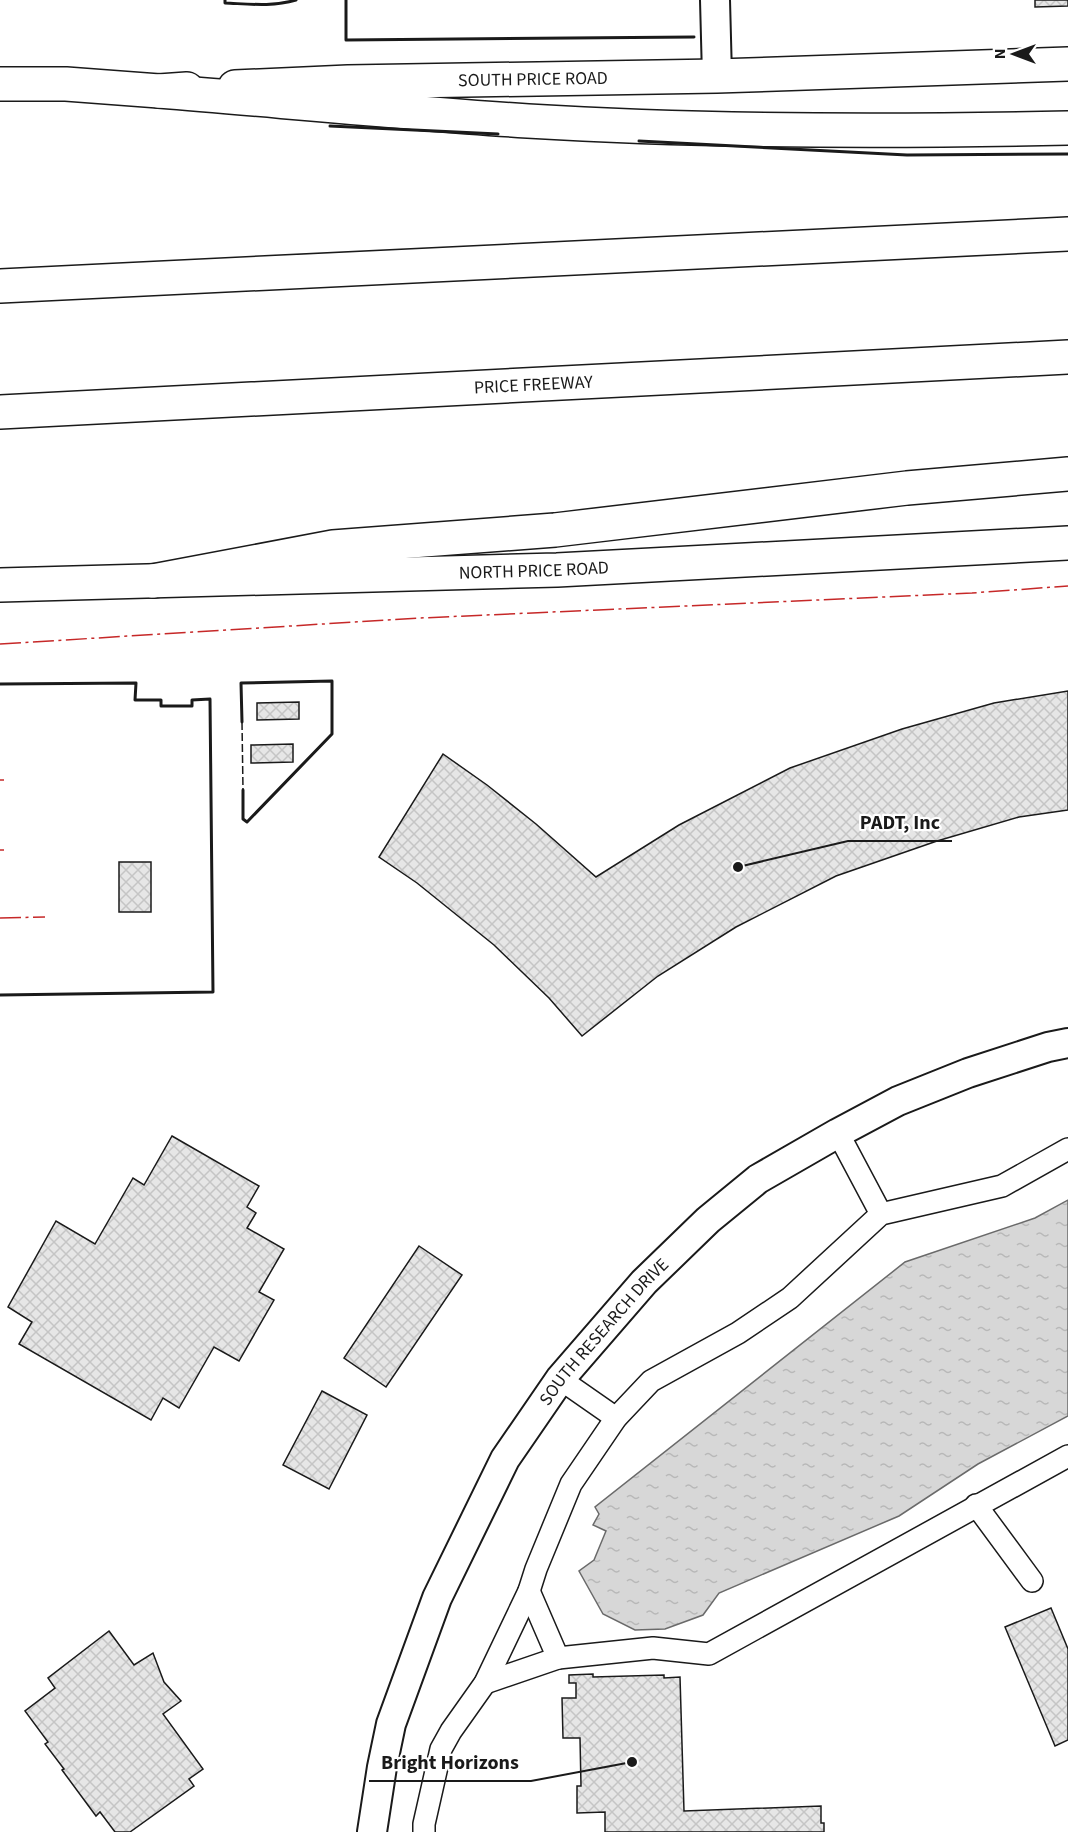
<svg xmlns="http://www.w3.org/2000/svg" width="1068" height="1832" font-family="'Source Sans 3',sans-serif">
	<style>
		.water { fill: url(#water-ripples); stroke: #6a6a6a; stroke-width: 1.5 }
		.building { fill: url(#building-cross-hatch); stroke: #1a1a1a; stroke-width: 1.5 }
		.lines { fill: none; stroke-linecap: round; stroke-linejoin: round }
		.pedestrian-casing { stroke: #1a1a1a; stroke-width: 24 }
		.minor-casing { stroke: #1a1a1a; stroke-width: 32 }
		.secondary-casing { stroke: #1a1a1a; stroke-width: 36 }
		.motorway-casing { stroke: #1a1a1a; stroke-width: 36 }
		.pedestrian { stroke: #fff; stroke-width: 21 }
		.minor { stroke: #fff; stroke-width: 28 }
		.secondary { stroke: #fff; stroke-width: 33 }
		.motorway { stroke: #fff; stroke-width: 33 }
		.fence { stroke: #1a1a1a; stroke-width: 1.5; stroke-dasharray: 8 3; stroke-linecap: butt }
		.wall { stroke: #1a1a1a; stroke-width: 3 }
		.power { stroke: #c62828; stroke-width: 1.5; stroke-dasharray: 21 4.5 3 4.5; stroke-linecap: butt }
		.labels { text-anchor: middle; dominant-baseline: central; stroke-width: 4.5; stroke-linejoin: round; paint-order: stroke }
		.street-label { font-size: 18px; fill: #1a1a1a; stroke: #fff }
		.leader { fill: none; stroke: #1a1a1a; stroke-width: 2 }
		.callout-dot { fill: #1a1a1a; stroke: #fff; stroke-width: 2 }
		.callout-label { font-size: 20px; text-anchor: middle; font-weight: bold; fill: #1a1a1a; stroke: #fff; stroke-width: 4.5; stroke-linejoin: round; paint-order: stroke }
	</style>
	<defs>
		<pattern id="water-ripples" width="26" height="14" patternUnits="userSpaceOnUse" patternTransform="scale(1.5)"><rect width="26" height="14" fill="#d7d7d7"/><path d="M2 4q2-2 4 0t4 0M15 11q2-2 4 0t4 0" fill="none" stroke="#b8b8b8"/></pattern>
		<pattern id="building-cross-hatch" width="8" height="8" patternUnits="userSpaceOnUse" patternTransform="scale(1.5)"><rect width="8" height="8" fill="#e6e6e6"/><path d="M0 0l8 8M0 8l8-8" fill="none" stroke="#c5c5c5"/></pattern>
	</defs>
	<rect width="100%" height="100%" fill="#fff"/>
	<polygon class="water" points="1068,1200 1068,1416 978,1464 899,1516 719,1593 703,1615 665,1629 635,1630 603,1614 579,1571 594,1560 606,1531 593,1525 599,1514 595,1507 905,1262 1035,1218"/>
	<g class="building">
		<polygon points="1035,0 1068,0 1068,6 1035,7"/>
		<polygon points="1068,691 1068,810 1019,817 937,841 836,876 736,927 658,976 582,1036 549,998 494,945 417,883 379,857 443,754 487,785 536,824 596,877 679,825 790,768 902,729 994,703"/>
		<polygon points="299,702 299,719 257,720 257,703"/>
		<polygon points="293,744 293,762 251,763 251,745"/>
		<rect x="119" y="862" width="32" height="50"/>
		<polygon points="172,1136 259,1186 247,1207 256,1213 247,1228 284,1249 259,1292 274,1300 239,1361 214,1347 179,1408 163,1398 151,1420 19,1344 32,1322 8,1307 56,1221 95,1244 133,1178 144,1185"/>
		<polygon points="419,1246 462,1275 386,1387 344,1358"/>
		<polygon points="322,1391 367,1415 329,1489 283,1465"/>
		<polygon points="1051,1608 1068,1649 1068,1740 1055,1746 1005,1627"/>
		<polygon points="109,1631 134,1665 153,1653 164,1682 181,1701 163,1714 203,1769 189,1779 194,1786 130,1832 115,1832 100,1812 96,1816 62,1770 64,1769 45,1744 48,1742 25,1711 55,1688 48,1678"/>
		<polygon points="593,1674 593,1677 664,1675 664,1678 680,1677 684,1811 821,1806 821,1823 824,1823 824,1832 605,1832 605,1812 577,1813 577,1786 581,1786 580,1738 563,1738 562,1698 576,1698 576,1683 569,1683 569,1675"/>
	</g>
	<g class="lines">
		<g class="pedestrian-casing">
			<g id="pedestrian">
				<polyline points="838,1133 881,1214"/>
				<polyline points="560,1379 616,1418"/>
				<polyline points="976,1505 1032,1581"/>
				<polyline points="529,1591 558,1658 653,1648 709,1654 1068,1456"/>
				<polyline points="485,1683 558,1658"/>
				<polyline points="424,1832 424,1824 441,1749 451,1731 485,1683 529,1591 536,1569 571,1484 616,1418 651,1381 738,1333 790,1298 881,1214 1002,1186 1068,1149"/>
			</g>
		</g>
		<g class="minor-casing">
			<g id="minor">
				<polyline points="715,0 717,76"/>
				<path id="s1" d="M372 1832 382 1767 391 1724 437 1598 505 1459 560 1379 644 1282 708 1220 758 1179 838 1133 898 1101 968 1073 1048 1047 1068 1043"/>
			</g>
		</g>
		<g class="secondary-casing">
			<g id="secondary">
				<polyline points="0,84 66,84 159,91 187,89"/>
				<path id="s2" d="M235 87 348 82 717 76 1068 64"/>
				<path id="s3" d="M0 585 557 570 1068 543"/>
			</g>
		</g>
		<g class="motorway-casing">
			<g id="motorway">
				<path d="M159 91C282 101 405 113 528 121 708 132 888 132 1068 128"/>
				<polyline points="0,286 1068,234"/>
				<path id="s4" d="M0 412 1068 357"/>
				<polyline points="153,581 333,547 555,530 907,488 1068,474"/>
			</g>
		</g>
		<use href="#pedestrian" class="pedestrian"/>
		<use href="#minor" class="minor"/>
		<use href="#secondary" class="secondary"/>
		<use href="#motorway" class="motorway"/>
		<polyline class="fence" points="242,722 243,790"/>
		<g class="wall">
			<path d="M225 0V3C249 4 272 7 296 0"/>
			<polyline points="346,0 346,40 694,37"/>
			<polyline points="330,126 498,134"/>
			<polyline points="639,141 907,155 1068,154"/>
			<polyline points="0,684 136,683 135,700 161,700 161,706 192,706 192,700 210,699 213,992 0,995"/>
			<polyline points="242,722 241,683 332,681 332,734 247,822 243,819 243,790"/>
		</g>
		<g class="power">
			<polyline points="0,644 420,618 972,593 1068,586"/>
			<polyline points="0,780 4,780"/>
			<polyline points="0,850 4,850"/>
			<polyline points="0,918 45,917"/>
		</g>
	</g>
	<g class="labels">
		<g class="street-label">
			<text stroke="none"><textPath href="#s2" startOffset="298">SOUTH PRICE ROAD</textPath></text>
			<text stroke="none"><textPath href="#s4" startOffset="534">PRICE FREEWAY</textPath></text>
			<text stroke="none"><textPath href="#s3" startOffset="534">NORTH PRICE ROAD</textPath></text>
			<text stroke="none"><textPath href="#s1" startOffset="560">SOUTH RESEARCH DRIVE</textPath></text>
		</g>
	</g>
	<path class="leader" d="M738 867L848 841H952M632 1762L531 1781H369"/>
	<g class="callout-dot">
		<circle cx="738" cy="867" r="6"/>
		<circle cx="632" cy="1762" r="6"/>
	</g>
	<g class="callout-label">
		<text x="900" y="829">PADT, Inc</text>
		<text x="450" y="1769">Bright Horizons</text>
	</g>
	<g transform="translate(1014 54) rotate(270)" stroke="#ffffff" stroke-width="4.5" paint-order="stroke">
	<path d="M0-4.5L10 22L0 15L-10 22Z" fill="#1a1a1a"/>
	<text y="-9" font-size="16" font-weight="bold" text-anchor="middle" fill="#1a1a1a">N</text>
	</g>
</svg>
